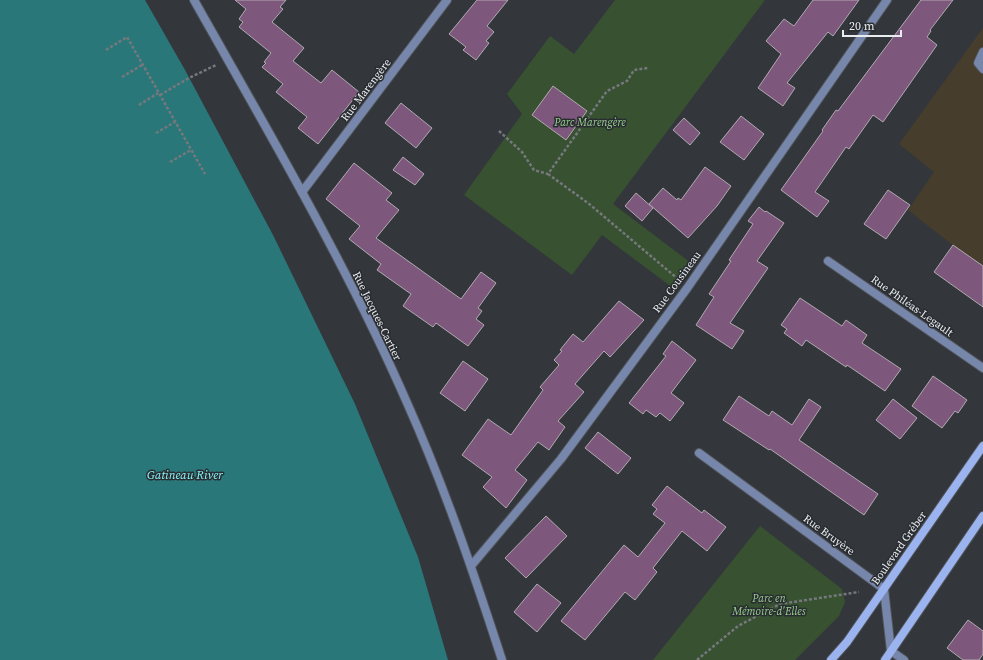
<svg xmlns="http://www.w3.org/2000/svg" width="983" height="660" font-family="'Source Serif 4',serif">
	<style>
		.commercial { fill: #463d2c }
		.green { fill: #375131 }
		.water { fill: #2a7779 }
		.building { fill: #7e577c; stroke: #b0aab0 }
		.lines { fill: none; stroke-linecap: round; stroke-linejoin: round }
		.service-casing { stroke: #505459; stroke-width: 10 }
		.minor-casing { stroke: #505459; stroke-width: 10 }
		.secondary-casing { stroke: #505459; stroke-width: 10 }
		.path { stroke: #75797d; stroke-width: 2.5; stroke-dasharray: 3 2; stroke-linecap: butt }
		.service { stroke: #7787ac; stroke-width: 8 }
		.minor { stroke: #7787ac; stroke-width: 8 }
		.secondary { stroke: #9bb3ef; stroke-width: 8 }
		.labels { text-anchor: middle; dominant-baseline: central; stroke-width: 3; stroke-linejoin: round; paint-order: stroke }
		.street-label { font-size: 11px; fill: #eaedf0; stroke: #292d32 }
		.park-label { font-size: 11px; font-style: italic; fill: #9acf8f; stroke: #292d32 }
		.water-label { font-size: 12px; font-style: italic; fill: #8afafd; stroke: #292d32 }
	</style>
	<rect width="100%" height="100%" fill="#33373c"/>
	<polygon class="commercial" points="983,28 983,269 908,210 934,172 899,144"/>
	<g class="green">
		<polygon points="615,0 765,0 613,204 691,263 673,288 602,235 572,275 464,195 522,114 507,94 550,36 574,54"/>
		<polygon points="760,526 842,589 845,602 839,616 795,660 653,660"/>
	</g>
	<polygon class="water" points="0,0 145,0 185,70 273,235 355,404 418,557 448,660 0,660"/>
	<g class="building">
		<polygon points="235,0 286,0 280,7 283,9 272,22 304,48 293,61 321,83 332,70 359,92 318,144 298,128 307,117 276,92 283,84 262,67 266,63 264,62 271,53 239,27 243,22 239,19 246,9"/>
		<polygon points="477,0 508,0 487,26 494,32 486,41 489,43 476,60 463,50 466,47 449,34"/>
		<polygon points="813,0 859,0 833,36 828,32 787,83 795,88 783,106 758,88 781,54 766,41 784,19 794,26"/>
		<polygon points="921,0 953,0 930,30 931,31 927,37 937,45 883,122 873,115 849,149 846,147 815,192 829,201 817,217 781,190 823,131 822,130 836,110 838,111"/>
		<polygon points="553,86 587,111 566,140 532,115"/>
		<polygon points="401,103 432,128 416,148 385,123"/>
		<polygon points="741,116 764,134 744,160 720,142"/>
		<polygon points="684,118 700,133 690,145 673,130"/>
		<polygon points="403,157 424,174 415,185 393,170"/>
		<polygon points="354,163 392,193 386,200 399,210 376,238 461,299 481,272 496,283 478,308 482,311 476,319 484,325 468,346 436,323 433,327 403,306 411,294 377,270 381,264 349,239 360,226 326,199"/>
		<polygon points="705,167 731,186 717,206 688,238 649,204 663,188 677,200 678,198 681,200"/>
		<polygon points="888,190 910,205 886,239 864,224"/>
		<polygon points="636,193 653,208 642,221 625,206"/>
		<polygon points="759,207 765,212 766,211 784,223 757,261 768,268 730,323 744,331 732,349 696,325 714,297 709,294 731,261 729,260 753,224 748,221"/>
		<polygon points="953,245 983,266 983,307 934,272"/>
		<polygon points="800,298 842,326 846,320 867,335 862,343 901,369 885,391 847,365 846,367 806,340 802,346 784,333 787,329 781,325"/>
		<polygon points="619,301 644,320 610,357 604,351 575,384 584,392 558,421 565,427 549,450 538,442 515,470 527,480 506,508 483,487 492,477 462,455 488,419 511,435 543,390 540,387 559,365 554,360 562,351 560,350 573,334 583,342"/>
		<polygon points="672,341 696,360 671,393 684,403 670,421 660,413 656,417 646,410 643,414 629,403 666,356 663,354"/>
		<polygon points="463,361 488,379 465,411 440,393"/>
		<polygon points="933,376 967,400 958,413 955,411 942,428 912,406"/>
		<polygon points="739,396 769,416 772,411 792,425 809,399 821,407 799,440 878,494 864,515 770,449 769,450 723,420"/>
		<polygon points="893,399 917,418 900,439 876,420"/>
		<polygon points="598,432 631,458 618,474 585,448"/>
		<polygon points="667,486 702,513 704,510 726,527 707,551 682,531 653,568 657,572 635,600 625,592 585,640 561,621 624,545 638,557 665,523 653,514 657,509 652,505"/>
		<polygon points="546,516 567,536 526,578 505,558"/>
		<polygon points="537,584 561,603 537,632 514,612"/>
		<polygon points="968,620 983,631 983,654 979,660 963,660 947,648"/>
	</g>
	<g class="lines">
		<g class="service-casing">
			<polyline id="service" points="983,52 978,63 983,69"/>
		</g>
		<g class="minor-casing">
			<g id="minor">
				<path d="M194 0C269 133 347 265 408 405 445 488 474 574 502 660"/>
				<polyline points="302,192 321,167 447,0"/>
				<polyline points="828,261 983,368"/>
				<polyline points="699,453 884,589 891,651 904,660"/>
				<polyline points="471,566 561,459 688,287 887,0"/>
			</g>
		</g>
		<g class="secondary-casing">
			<g id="secondary">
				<polyline points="831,660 847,642 983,446"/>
				<polyline points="885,660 983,516"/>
			</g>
		</g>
		<g class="path">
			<polyline points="106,50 127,37 205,174"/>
			<polyline points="122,77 142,65"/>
			<polyline points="160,95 189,78 216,65"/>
			<polyline points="139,105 158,93"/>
			<polyline points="499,131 522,152 534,170 548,174 607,91 627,81 634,70 648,68"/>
			<polyline points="156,133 175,122"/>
			<polyline points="170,162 191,150"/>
			<polyline points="548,174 588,203 678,279"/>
			<polyline points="697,660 738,626 780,604 859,592"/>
		</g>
		<use href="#service" class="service"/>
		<use href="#minor" class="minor"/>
		<use href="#secondary" class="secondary"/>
	</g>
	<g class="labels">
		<g class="street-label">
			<text transform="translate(366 90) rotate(-53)">Rue Marengère</text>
			<text transform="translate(677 282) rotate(-54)">Rue Cousineau</text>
			<text transform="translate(912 306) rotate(35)">Rue Philéas-Legault</text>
			<text transform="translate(377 316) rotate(64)">Rue Jacques-Cartier</text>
			<text transform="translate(829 535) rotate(36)">Rue Bruyère</text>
			<text transform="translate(899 548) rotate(-55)">Boulevard Gréber</text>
		</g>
		<g class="park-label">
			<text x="590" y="122">Parc Marengère</text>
			<text x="769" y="598">Parc en<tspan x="769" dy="13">Mémoire-d'Elles</tspan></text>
		</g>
		<g class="water-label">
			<text x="185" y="475">Gatineau River</text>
		</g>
	</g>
	<path d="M843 30v6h58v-6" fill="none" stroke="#eaedf0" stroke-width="2"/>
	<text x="849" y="30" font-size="12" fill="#eaedf0" stroke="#292d32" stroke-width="3" paint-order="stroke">20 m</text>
</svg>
